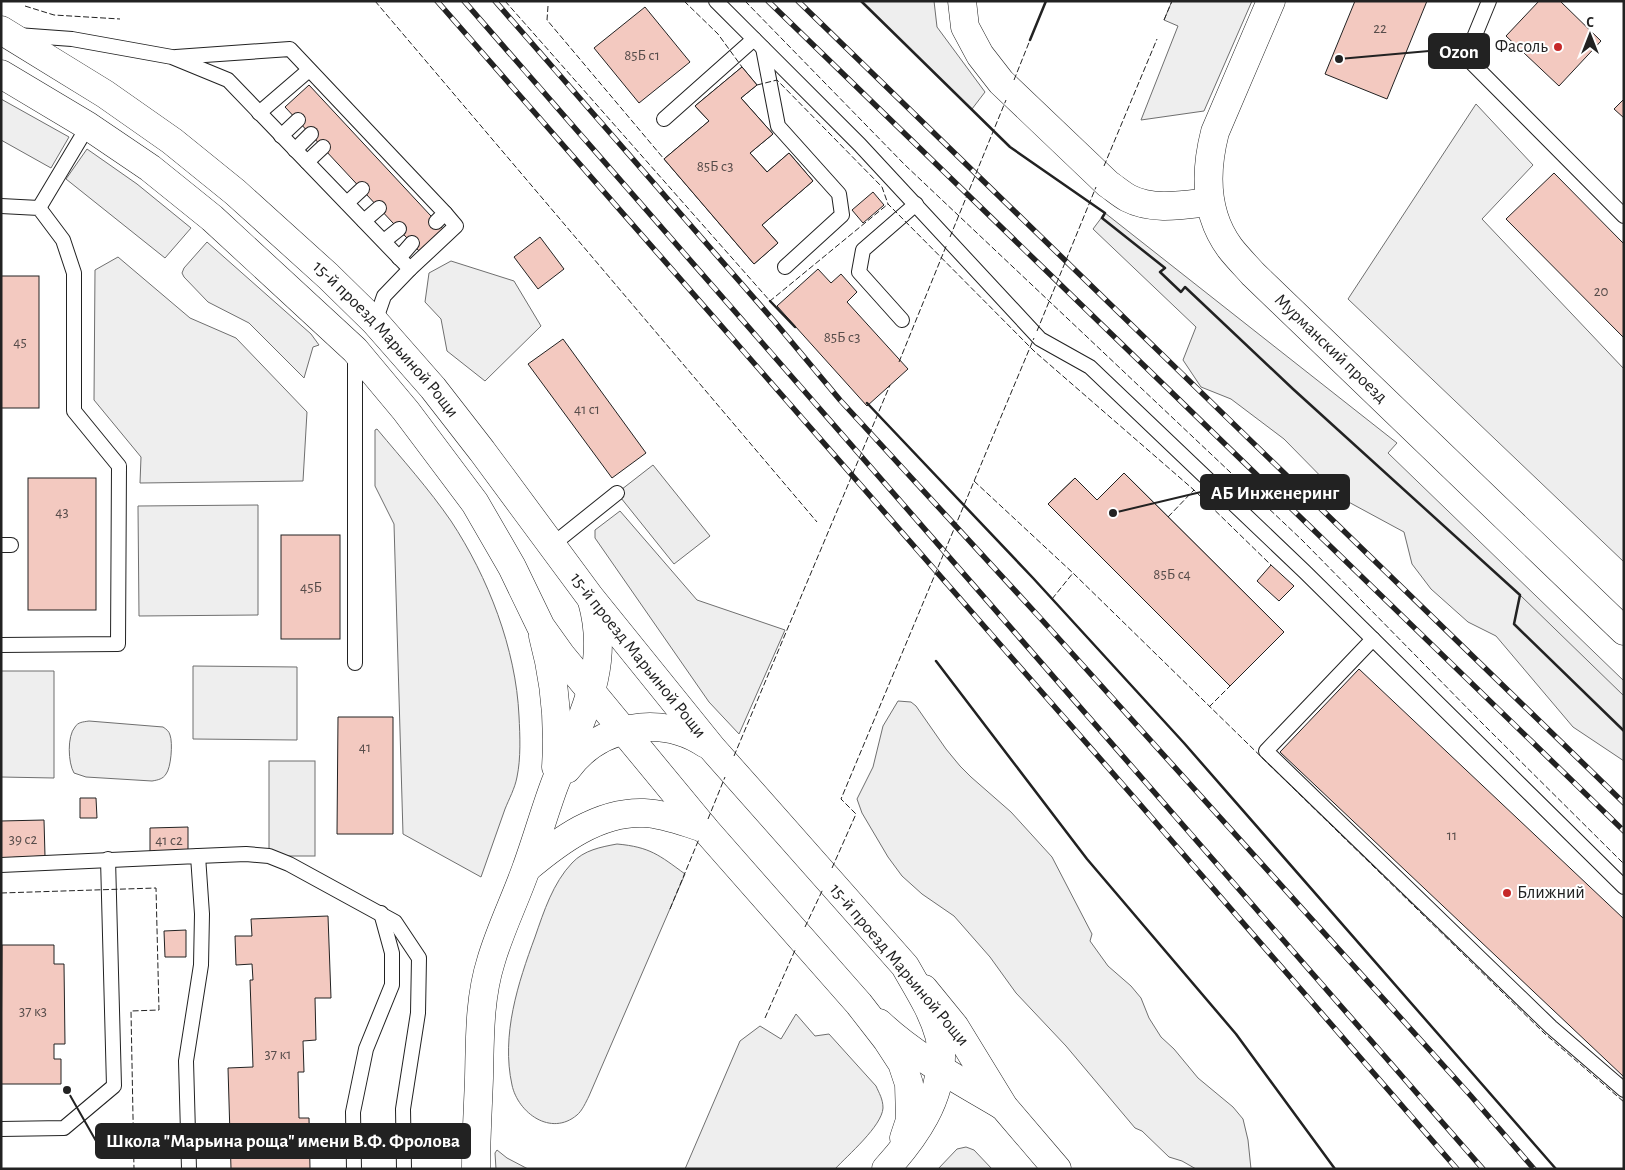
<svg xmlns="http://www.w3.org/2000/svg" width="1625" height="1170" font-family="'Alegreya Sans',sans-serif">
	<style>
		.green { fill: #eee; stroke: #6f6f6f }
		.parking { fill: #ededed; stroke: #6f6f6f }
		.building { fill: #f3c9c0; stroke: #222 }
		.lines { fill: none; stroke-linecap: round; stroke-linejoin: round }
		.service-casing { stroke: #222; stroke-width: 16 }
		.minor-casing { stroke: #222; stroke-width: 29 }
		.tertiary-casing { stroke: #222; stroke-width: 29 }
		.secondary-casing { stroke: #222; stroke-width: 29 }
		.service { stroke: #fff; stroke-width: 14 }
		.minor { stroke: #fff; stroke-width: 28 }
		.tertiary { stroke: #fff; stroke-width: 28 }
		.secondary { stroke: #fff; stroke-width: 28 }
		.rail-casing { stroke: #222; stroke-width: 5.5 }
		.rail { stroke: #fff; stroke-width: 4; stroke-dasharray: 11; stroke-linecap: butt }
		.fence { stroke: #222; stroke-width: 1; stroke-dasharray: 6 2.5; stroke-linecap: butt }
		.wall { stroke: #222; stroke-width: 2.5 }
		.poi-dot { fill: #c62828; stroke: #fff; stroke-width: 2 }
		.labels { text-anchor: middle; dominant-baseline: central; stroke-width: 4; stroke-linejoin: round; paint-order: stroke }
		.number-label { font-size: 15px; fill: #564c4a }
		.poi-label { font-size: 18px; fill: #222; stroke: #fff; text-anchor: end }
		.street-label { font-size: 18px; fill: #222; stroke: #fff }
		.leader { fill: none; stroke: #222; stroke-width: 2 }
		.callout-dot { fill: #222; stroke: #fff; stroke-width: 2 }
		.callout { fill: #222; stroke: #222; stroke-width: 2 }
		.callout-label { font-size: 19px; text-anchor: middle; font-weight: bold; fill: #fff }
	</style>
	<rect width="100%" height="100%" fill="#fff"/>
	<g class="green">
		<polygon points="861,1 934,1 937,27 985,92 972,109"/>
		<polygon points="1172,1 1252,1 1204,111 1141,120 1178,26 1164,20"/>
		<polygon points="1,99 69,137 51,168 1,140"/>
		<polygon points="1476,104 1533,165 1482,219 1624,369 1624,562 1348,299"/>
		<polygon points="87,149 137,184 191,228 165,258 66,179"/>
		<polygon points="1105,213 1397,443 1388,453 1624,681 1624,761 1573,727 1496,636 1468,622 1431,589 1412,564 1404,532 1343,499 1284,439 1231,399 1201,387 1183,360 1196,327 1093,229"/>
		<polygon points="207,242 311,334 319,345 313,347 304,378 249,323 208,302 184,277 182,273 184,268"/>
		<polygon points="118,257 190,318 236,338 307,412 303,481 140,483 141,457 94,400 95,270"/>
		<polygon points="451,261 514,281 541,326 485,381 447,351 441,319 425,302 429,273"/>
		<path d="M377 429C402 459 429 489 451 521 488 577 516 649 519 716 520 736 521 758 517 777 515 788 509 799 505 809 497 832 489 854 481 877L403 834 394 524 375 486V430Z"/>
		<polygon points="258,505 258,615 139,616 138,506"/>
		<polygon points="620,511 697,600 785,630 739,734 709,702 595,538 595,530"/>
		<polygon points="193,666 297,667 297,740 193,739"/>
		<polygon points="1,671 54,671 54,778 1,777"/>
		<polygon points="898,701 911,702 916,706 946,749 960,766 971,777 1011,812 1052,857 1092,934 1090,941 1108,966 1131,986 1141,998 1149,1018 1161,1037 1174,1049 1198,1078 1233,1107 1243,1119 1248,1140 1251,1169 1196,1169 1182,1161 1169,1157 1142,1131 1135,1128 1066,1046 1016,993 990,957 954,916 922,894 902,876 888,857 862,813 857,799 873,767 883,726"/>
		<path d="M89 721 163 727C166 729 169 731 170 735 173 743 171 768 166 774 163 779 158 780 152 781L86 777 74 773C68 763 67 736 75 727 78 722 83 722 89 721Z"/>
		<path d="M617 844C650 847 659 855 685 874L589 1096C586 1102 582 1111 577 1115 551 1137 518 1113 512 1085 501 1035 518 983 535 937 544 911 553 883 572 863 584 850 601 847 617 844Z"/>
		<path d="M796 1014 815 1036 829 1034 876 1086C879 1093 883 1099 883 1108 882 1126 848 1155 835 1169H685L740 1041 760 1026 781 1039Z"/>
		<polygon points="966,1147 974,1150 992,1169 938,1169 957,1149"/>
		<polygon points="497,1150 507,1158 528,1169 496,1169 495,1153"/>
	</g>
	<g class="parking">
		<polygon points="653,465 710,536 674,564 617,493"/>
		<polygon points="1520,595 1624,696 1624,731 1514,624"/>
		<rect x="269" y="761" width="46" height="95"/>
	</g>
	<g class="building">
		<polygon points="1355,1 1427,1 1387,99 1325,74"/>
		<polygon points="1539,1 1560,1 1601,41 1559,86 1506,36"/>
		<polygon points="645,7 690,62 639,103 594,48"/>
		<polygon points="742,67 757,85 741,98 773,134 750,153 767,172 789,153 813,181 762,225 778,243 754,264 664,159 709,121 695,106"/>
		<polygon points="742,67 757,85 741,98 773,134 750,153 767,172 789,153 813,181 762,225 778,243 754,264 664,159 709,121 695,106"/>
		<polygon points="309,85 444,230 420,252 285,107"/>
		<polygon points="1624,99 1624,118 1614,109"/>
		<polygon points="1554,173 1624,244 1624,338 1506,219"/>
		<polygon points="873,192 884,205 863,223 852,210"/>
		<polygon points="540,237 564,269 538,289 514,257"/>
		<polygon points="818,269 831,283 841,274 857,292 847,302 908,369 867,406 777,306"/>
		<rect x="1" y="276" width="38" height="132"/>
		<polygon points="563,339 646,453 612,478 528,364"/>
		<polygon points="1124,473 1284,632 1230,686 1048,504 1075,478 1097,500"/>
		<polygon points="1124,473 1284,632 1230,686 1048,504 1075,478 1097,500"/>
		<rect x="28" y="478" width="68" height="132"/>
		<rect x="281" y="535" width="59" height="104"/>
		<polygon points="1271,565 1294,586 1279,601 1257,581"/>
		<polygon points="1359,669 1624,919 1624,1077 1280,752"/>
		<polygon points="338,717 393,717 393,834 337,834"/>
		<polygon points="80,798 96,798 97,818 80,818"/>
		<polygon points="44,820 45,856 1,858 1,821"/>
		<polygon points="188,827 188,851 150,852 150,828"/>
		<polygon points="328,916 331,998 315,998 316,1040 303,1041 304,1072 298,1072 299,1118 309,1118 310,1169 231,1169 228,1068 253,1067 250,980 253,980 252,964 236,965 235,936 252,936 251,919"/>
		<polygon points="186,930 186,957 165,957 164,931"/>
		<polygon points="2,945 54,945 54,964 64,964 65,1044 54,1044 54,1059 61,1059 61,1084 1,1084"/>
	</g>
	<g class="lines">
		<g class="service-casing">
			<g id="service">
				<polyline points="716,1 860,145 1040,339 1090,367 1305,572 1624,887"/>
				<polyline points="1489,1 1466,57 1624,216"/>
				<polyline points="17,35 72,39 172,57 228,80 410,269"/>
				<polyline points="763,48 778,126 839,194 842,215 785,267"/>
				<polyline points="176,57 290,49 445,213 436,222"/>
				<polyline points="259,113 309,70"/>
				<polyline points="664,119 754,39"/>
				<polyline points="281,136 298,120"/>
				<polyline points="295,150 311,134"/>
				<polyline points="307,162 323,147"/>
				<polyline points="347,203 362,189"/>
				<polyline points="1,206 39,208 63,240 74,273 74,411 119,466 118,644 1,645"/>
				<polyline points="39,208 88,126"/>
				<polyline points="364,221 379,208"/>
				<polyline points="384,241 399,229"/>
				<polyline points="399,258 412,243"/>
				<polyline points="902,320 859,272 863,250 916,204"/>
				<polyline points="375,322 384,296 410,269 456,226 445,213"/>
				<polyline points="355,354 355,663"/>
				<polyline points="1,545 11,545"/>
				<polyline points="552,545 617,493"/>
				<polyline points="1373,639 1266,751 1551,1027 1624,1090"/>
				<polyline points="198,856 246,854 269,856 289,864 395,922 419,958 418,1013 403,1109 404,1169"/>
				<polyline points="1,865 198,856 202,914 201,965 186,1061 189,1169"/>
				<polyline points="1,1129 64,1128 114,1086 108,859"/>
				<polyline points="354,1169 353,1112 366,1049 392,985 392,953 381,913"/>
			</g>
		</g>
		<g class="minor-casing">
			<path id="minor" d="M962 1 965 27 980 55 1001 82 1108 184C1114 188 1121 194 1128 198 1153 211 1183 205 1210 202"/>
		</g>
		<g class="tertiary-casing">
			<g id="tertiary">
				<path id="s1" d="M1271 1 1215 132C1205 171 1204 213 1230 248 1237 257 1245 265 1253 274L1624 631"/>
				<polyline points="924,989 955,1027 1004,1107 1057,1169"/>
				<path d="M879 1023C915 1057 959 1080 1001 1105"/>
			</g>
		</g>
		<g class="secondary-casing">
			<g id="secondary">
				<path id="s2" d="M1 30 105 94 172 141 235 192 328 276 375 322 433 388 482 451 590 597 712 748 905 966C918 989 932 1010 939 1035 941 1041 940 1048 941 1054 942 1099 915 1137 886 1169"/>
				<polyline points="1,74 88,126 150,168 212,218 355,350 406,411 475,503 512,567 541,627 561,655 704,828 859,1004 887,1040 902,1063 909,1084 910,1120 904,1138"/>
				<path d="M543 636C555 680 559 722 556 767"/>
				<path d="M567 769C599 725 661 714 706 744"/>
				<path d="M527 868C559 841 599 811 644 813 665 814 684 822 704 828"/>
				<path d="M476 1169C476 1138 478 1108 479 1078 480 1039 479 999 491 961 500 930 515 900 526 869 536 842 544 813 554 786 578 723 612 671 592 601"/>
			</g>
		</g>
		<use href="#service" class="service"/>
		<use href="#minor" class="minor"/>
		<use href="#tertiary" class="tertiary"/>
		<use href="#secondary" class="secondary"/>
		<g class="rail-casing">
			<g id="rail">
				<polyline points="437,1 1131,794 1457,1169"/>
				<polyline points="464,1 1483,1169"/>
				<polyline points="495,1 774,321 840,400 1042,620 1471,1096 1534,1169"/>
				<polyline points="768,1 1624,831"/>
				<polyline points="798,1 1624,803"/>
			</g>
		</g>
		<use href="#rail" class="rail"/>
		<g class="fence">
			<polyline points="375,1 817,522"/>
			<polyline points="505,1 770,301 888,204"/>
			<polyline points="684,1 718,34 742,67"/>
			<polyline points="745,1 905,165 1302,540 1482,723 1624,864"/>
			<polyline points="25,6 54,15 120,19"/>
			<polyline points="548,6 547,20 664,159"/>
			<polyline points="1164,20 1172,1"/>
			<polyline points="1014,80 1030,40"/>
			<polyline points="757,85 777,80 882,187 888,204 1034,351 1194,490 1271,565"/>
			<polyline points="1104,166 1157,39"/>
			<polyline points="950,237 1006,100"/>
			<polyline points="1037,331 1096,187"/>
			<polyline points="899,362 947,244"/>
			<polyline points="974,481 1073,573"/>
			<polyline points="1168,517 1194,490"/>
			<polyline points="1052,599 1073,573 1544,1033 1624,1102"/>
			<polyline points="1209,707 1230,686"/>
			<polyline points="734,756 890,385"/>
			<polyline points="708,819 725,777"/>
			<polyline points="832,868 856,814 841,799 1034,338"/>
			<polyline points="1,893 156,888 159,1010 131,1011 134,1169"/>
			<polyline points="670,909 699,839"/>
			<polyline points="805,927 823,889"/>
			<polyline points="765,1018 796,948"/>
		</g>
		<g class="wall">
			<polyline points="861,1 1010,147 1105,213 1102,218 1165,268 1160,272 1181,292 1185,287 1293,389 1520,595 1514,624 1624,731"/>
			<polyline points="1030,40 1046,1"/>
			<polyline points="770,301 795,327"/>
			<polyline points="867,403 1033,578 1184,743 1556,1169"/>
			<polyline points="936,661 1087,859 1236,1034 1335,1169"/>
		</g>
	</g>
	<g class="poi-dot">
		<circle cx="1558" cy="47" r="5"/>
		<circle cx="1507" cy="893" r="5"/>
	</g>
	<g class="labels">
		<g class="number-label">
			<text x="1380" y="28">22</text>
			<text x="642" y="55">85Б с1</text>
			<text x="715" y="166">85Б с3</text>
			<text x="1601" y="291">20</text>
			<text x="842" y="337">85Б с3</text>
			<text x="20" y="342">45</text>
			<text x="587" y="409">41 с1</text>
			<text x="62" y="512">43</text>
			<text x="1172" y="574">85Б c4</text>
			<text x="311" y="587">45Б</text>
			<text x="365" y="747">41</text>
			<text x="1452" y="835">11</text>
			<text x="23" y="839">39 с2</text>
			<text x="169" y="840">41 с2</text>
			<text x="33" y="1011">37 к3</text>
			<text x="278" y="1054">37 к1</text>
		</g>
		<g class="poi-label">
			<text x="1548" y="47">Фасоль</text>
			<text x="1517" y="893" text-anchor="start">Ближний</text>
		</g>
		<g class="street-label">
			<text stroke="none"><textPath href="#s2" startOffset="496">15-й проезд Марьиной Рощи</textPath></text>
			<text stroke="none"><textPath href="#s1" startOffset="406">Мурманский проезд</textPath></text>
			<text stroke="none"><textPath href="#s2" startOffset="901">15-й проезд Марьиной Рощи</textPath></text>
			<text transform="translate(899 965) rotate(50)">15-й проезд Марьиной Рощи</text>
		</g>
	</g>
	<path class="leader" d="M1339 59L1429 51M1113 513L1201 492M67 1090L96 1141"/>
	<g class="callout-dot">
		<circle cx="1339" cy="59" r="5"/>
		<circle cx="1113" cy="513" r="5"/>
		<circle cx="67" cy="1090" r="5"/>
	</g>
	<g class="callout">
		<rect x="1429" y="34" width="60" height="34" rx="5"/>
		<rect x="1201" y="475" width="148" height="34" rx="5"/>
		<rect x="96" y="1124" width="374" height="34" rx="5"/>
	</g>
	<g class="callout-label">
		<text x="1459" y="58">Ozon</text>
		<text x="1275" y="499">АБ Инженеринг</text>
		<text x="283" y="1147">Школа "Марьина роща" имени В.Ф. Фролова</text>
	</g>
	<rect width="1625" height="1170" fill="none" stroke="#222222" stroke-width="5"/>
	<g transform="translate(1590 35)" stroke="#ffffff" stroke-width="4" paint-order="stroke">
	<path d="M0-4L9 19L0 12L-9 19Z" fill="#222222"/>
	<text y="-8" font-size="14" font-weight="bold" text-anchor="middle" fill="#222222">С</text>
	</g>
</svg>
